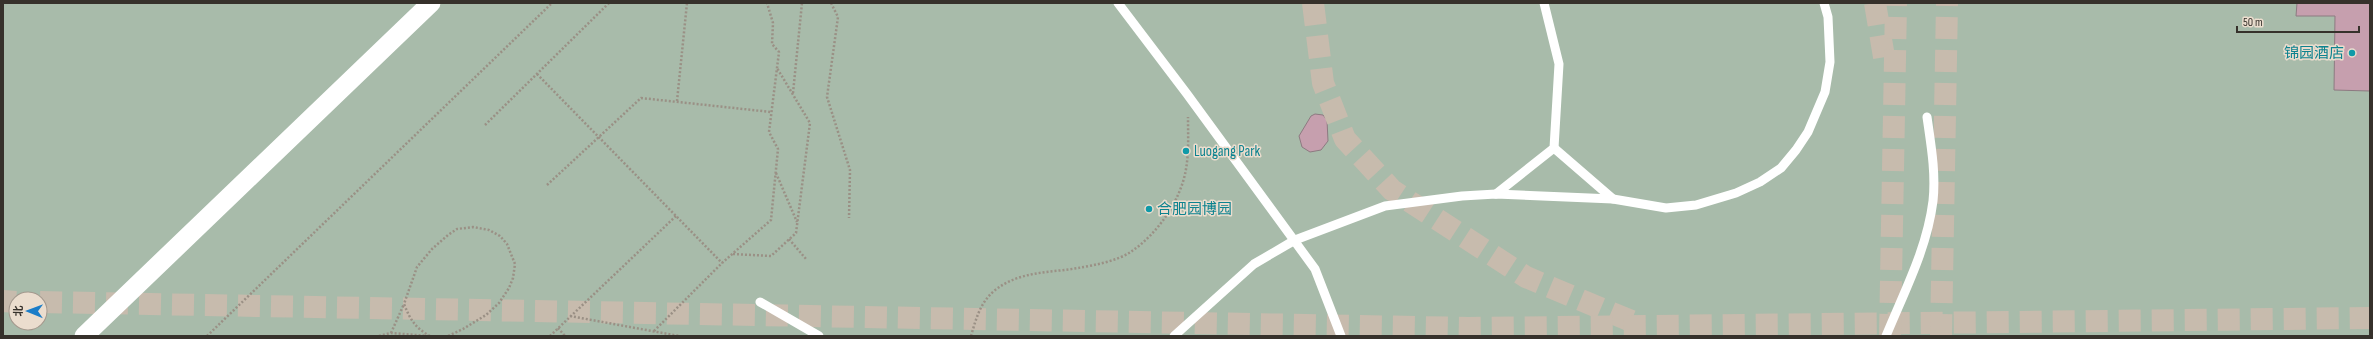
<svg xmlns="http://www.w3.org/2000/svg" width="2373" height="339" font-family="'Sofia Sans Condensed','Noto Sans SC',sans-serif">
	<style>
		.green { fill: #a8bbaa; fill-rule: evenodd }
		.building { fill: #c69fae; stroke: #8d7a81 }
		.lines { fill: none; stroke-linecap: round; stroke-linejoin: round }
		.primary-tunnel { stroke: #c7bbad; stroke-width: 22; stroke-dasharray: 22 11; stroke-linecap: butt }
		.path { stroke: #9a9085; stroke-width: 2.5; stroke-dasharray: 2 2; stroke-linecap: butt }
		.service { stroke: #fff; stroke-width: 9 }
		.minor { stroke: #fff; stroke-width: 19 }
		.culture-dot { fill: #0f9aa8; stroke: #ebddce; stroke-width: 1.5 }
		.labels { text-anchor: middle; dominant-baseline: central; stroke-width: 3; stroke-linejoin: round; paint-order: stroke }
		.culture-label { font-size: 15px; fill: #0d838f; stroke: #ebddce; text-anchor: start }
	</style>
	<rect width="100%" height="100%" fill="#ebddce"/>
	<path class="green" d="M3 3H2370V336H3ZM16 299H40V323H16Z"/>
	<g class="building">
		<polygon points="2297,3 2370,3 2370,91 2334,90 2335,16 2296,16"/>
		<polygon points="1315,114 1323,115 1327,120 1328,141 1321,150 1310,152 1302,147 1299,136 1311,116"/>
	</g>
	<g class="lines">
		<g class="primary-tunnel">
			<polyline points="1313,3 1323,83 1345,139 1392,190 1526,277 1636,323"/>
			<polyline points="1875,3 1885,63"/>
			<polyline points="3,301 16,302"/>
			<polyline points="40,302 1469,328 2370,318"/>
			<polyline points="1890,336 1896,3"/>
			<polyline points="1941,336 1947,3"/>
		</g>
		<g class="path">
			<polyline points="831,3 838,17 827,97 850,170 849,218"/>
			<polyline points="537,74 722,263"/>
			<polyline points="793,93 802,3"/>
			<polyline points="677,101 687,3"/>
			<polyline points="485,125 609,3"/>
			<polyline points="776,173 797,222"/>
			<polyline points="547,185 641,98 771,112"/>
			<polyline points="789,239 806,259"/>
			<polyline points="733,254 771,256 796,233 810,123 777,68"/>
			<polyline points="570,316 679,336"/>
			<polyline points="558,328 565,336"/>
			<polyline points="654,331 722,263 771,220 778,149 769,132 779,52 772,44 773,23 767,3"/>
			<polyline points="391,333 404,304"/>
			<polyline points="207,336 552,3"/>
			<polyline points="379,336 391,333 428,336"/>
			<path d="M430 336C415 328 410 319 404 304L417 267 432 249 448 235 457 229 473 227 489 230 500 236 507 244 515 264 513 278 509 288 499 303 486 315 463 329 448 336"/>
			<polyline points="550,336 676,216"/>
			<path d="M971 336C976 319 980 303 994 291 1018 271 1049 273 1078 268 1095 265 1118 261 1132 251 1158 233 1181 200 1186 169 1189 152 1188 134 1188 117"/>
		</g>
		<g class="service">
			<polyline points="1118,3 1187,94 1315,269 1341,336"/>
			<polyline points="1554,148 1613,199"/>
			<polyline points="1496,194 1554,148 1559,64 1544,3"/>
			<polyline points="760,302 819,336"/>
			<polyline points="1174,336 1254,264 1295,240 1385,206 1462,196 1496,194 1613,199 1666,208 1696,205 1736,193 1760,182 1781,168 1796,150 1808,132 1825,92 1830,62 1828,17 1824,3"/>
			<path d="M1886 336C1904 292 1927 249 1933 201 1936 173 1931 145 1927 117"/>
		</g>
		<polyline class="minor" points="84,336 431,3"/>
	</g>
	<g class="culture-dot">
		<circle cx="2352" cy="53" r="4"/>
		<circle cx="1186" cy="151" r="4"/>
		<circle cx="1149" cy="209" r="4"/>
	</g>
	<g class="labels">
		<g class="culture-label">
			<text x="2344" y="53" text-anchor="end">锦园酒店</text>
			<text x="1194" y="151">Luogang Park</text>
			<text x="1157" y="209">合肥园博园</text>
		</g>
	</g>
	<rect width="2373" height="339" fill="none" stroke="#36312b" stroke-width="8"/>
	<g transform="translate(28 311) rotate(271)"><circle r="19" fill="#ebddce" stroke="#a3988d"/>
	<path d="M0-3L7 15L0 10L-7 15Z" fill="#1b7dc8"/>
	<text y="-6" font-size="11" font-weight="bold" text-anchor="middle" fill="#36312b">北</text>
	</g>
	<path d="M2237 26v6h122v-6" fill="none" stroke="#36312b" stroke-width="2"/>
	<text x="2243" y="26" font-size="12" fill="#36312b" stroke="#ebddce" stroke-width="3" paint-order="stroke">50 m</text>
</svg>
